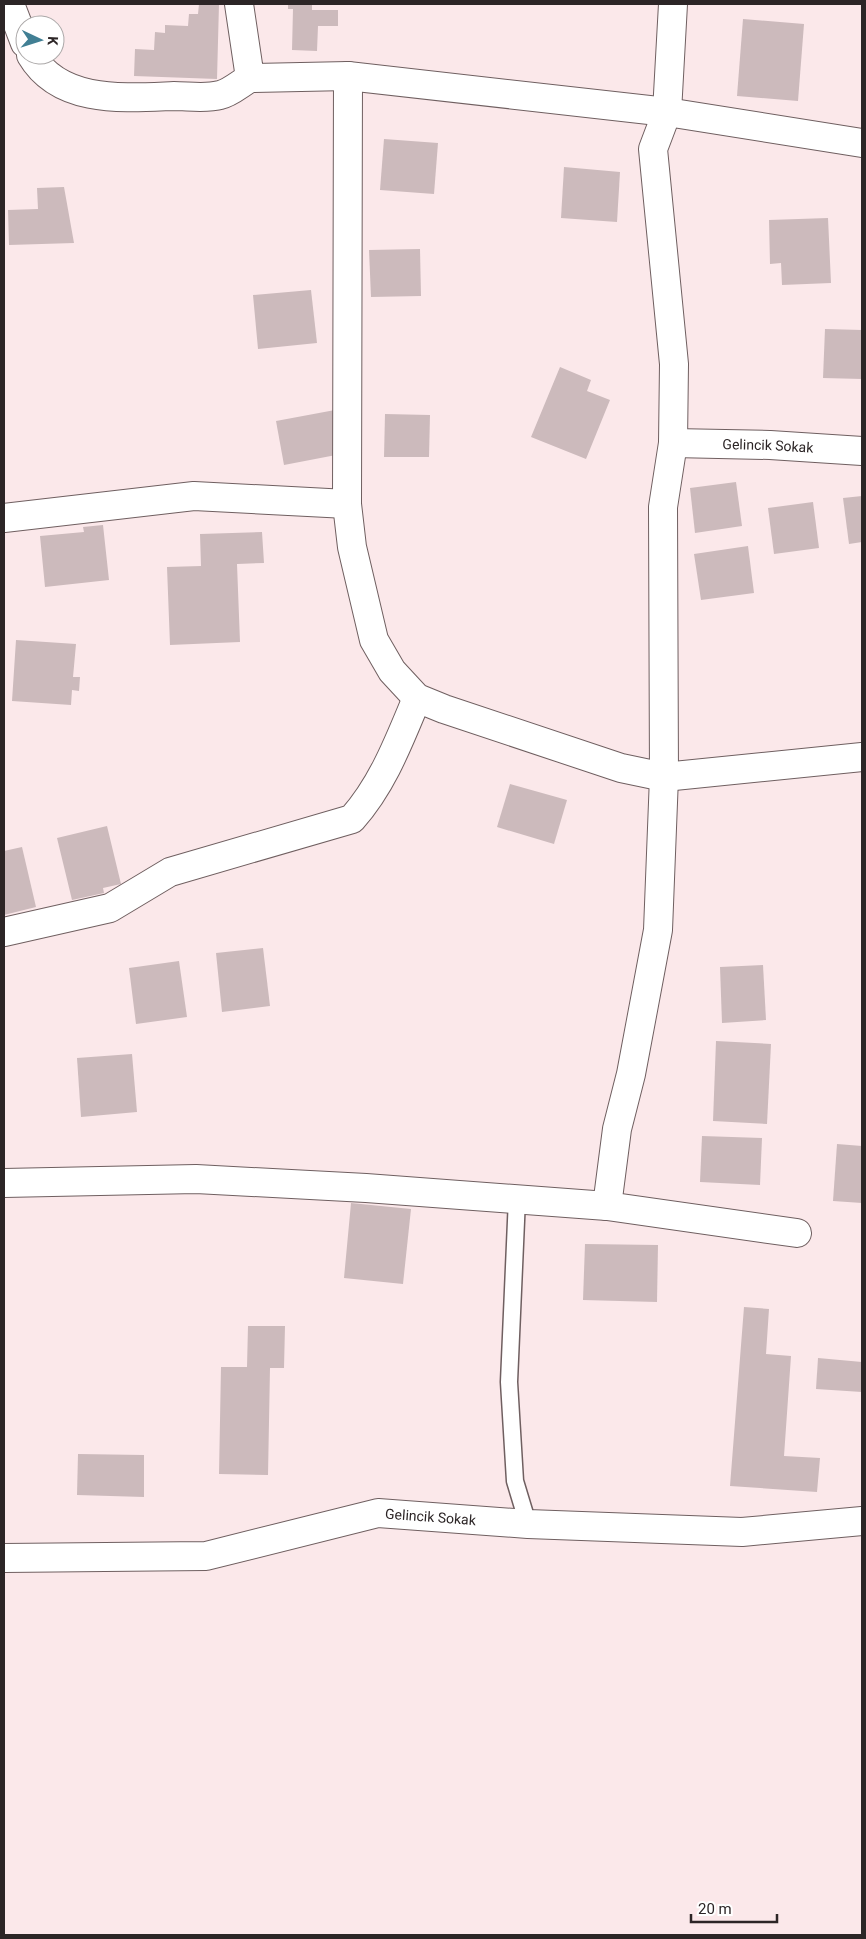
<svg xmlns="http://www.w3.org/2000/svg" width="866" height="1939" font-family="Roboto,sans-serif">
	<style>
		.building { fill: #ccbabc }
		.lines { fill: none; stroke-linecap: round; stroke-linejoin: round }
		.service-casing { stroke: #6f5f60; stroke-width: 19 }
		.minor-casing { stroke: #6f5f60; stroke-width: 30 }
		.service { stroke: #fff; stroke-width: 16 }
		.minor { stroke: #fff; stroke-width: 28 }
		.labels { text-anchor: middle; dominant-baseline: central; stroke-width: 4; stroke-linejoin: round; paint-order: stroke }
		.street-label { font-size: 14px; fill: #2c2526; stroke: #fff }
	</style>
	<rect width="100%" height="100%" fill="#fbe8ea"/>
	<g class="building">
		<polygon points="199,4 219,4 217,79 134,76 135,49 154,50 155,32 165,33 165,25 188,26 189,14 198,14"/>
		<polygon points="288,4 312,4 312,10 338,10 338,26 318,26 317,51 292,50 293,9 288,9"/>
		<polygon points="743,19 804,24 798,101 737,96"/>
		<polygon points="384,139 438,143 434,194 380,190"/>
		<polygon points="564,167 620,172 617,222 561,218"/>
		<polygon points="64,187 74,243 9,245 8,210 38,209 37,188"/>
		<polygon points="828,218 831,283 782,285 781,263 770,264 769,220"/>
		<polygon points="420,249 421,296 371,297 369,250"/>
		<polygon points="311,290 317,343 258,349 253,295"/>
		<polygon points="825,329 862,330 862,379 823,378"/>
		<polygon points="560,367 591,380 587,391 610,400 586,459 531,437"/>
		<polygon points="335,410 336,455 284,465 276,421"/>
		<polygon points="385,414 430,415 429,457 384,457"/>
		<polygon points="736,482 742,526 695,533 690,488"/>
		<polygon points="862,496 862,542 849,544 843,498"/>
		<polygon points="813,502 819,548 774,554 768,508"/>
		<polygon points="103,525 109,580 45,587 40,536 84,532 83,527"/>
		<polygon points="262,532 264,563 237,564 240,642 170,645 167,567 201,566 200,534"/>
		<polygon points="748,546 754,593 701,600 694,554"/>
		<polygon points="16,640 76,644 73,677 80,677 79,691 72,690 71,705 12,701"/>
		<polygon points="510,784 567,800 554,844 497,827"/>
		<polygon points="107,826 121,884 103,888 104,893 72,900 57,838"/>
		<polygon points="22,847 36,907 4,915 4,851"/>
		<polygon points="263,948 270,1006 222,1012 216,953"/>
		<polygon points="179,961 187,1017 136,1024 129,968"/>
		<polygon points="763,965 766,1020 722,1023 720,967"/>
		<polygon points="716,1041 771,1044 767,1124 713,1121"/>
		<polygon points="132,1054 137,1112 81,1117 77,1058"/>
		<polygon points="702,1136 762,1138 760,1185 700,1182"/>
		<polygon points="837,1144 862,1146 862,1203 833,1201"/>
		<polygon points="351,1203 411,1209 403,1284 344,1278"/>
		<polygon points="585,1244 658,1245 657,1302 583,1300"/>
		<polygon points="744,1307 769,1309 766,1354 791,1356 784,1456 820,1458 817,1492 730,1486"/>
		<polygon points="248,1326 285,1326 284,1368 270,1368 268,1475 219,1474 221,1367 247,1367"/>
		<polygon points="818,1358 862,1362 862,1392 816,1389"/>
		<polygon points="78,1454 144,1455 144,1497 77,1495"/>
	</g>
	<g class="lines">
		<g class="service-casing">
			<polyline id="service" points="517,1198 509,1382 515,1481 528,1524"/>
		</g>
		<g class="minor-casing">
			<g id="minor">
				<polyline points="10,4 25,43"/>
				<polyline points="239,4 250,78 348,76 667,112 862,143"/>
				<path d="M31 55C60 104 124 98 174 96 188 96 206 99 220 95 230 93 241 83 250 78"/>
				<polyline points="348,76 347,504 352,547 374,640 392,671 417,698 444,709 621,768 664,777 862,757"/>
				<path id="s1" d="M673 443 770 445 862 451"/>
				<polyline points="4,518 194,496 347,504"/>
				<path d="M4 932 110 908 170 872 352 819C383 784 399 741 417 698"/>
				<polyline points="4,1183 196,1179 366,1188 607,1206 797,1233"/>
				<polyline points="607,1206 617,1129 631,1074 658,930 664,777 663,507 673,443 674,364 653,149 667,112 673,4"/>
				<path id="s2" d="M4 1558 206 1556 378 1513 528 1524 742 1532 862 1521"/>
			</g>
		</g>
		<use href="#service" class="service"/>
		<use href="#minor" class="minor"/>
	</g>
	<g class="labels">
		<g class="street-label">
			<text stroke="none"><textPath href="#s1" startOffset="95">Gelincik Sokak</textPath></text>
			<text stroke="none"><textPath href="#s2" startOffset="432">Gelincik Sokak</textPath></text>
		</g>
	</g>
	<rect width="866" height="1939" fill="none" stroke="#2c2526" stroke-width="10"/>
	<g transform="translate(40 40) rotate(94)"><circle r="24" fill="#ffffff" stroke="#aba8a8"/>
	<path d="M0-4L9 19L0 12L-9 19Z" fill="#417f94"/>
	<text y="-8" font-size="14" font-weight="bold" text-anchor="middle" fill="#2c2526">K</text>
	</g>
	<path d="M691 1914v8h86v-8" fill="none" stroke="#2c2526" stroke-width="2.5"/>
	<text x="698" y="1914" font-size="15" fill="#2c2526" stroke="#ffffff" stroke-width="4" paint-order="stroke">20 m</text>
</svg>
